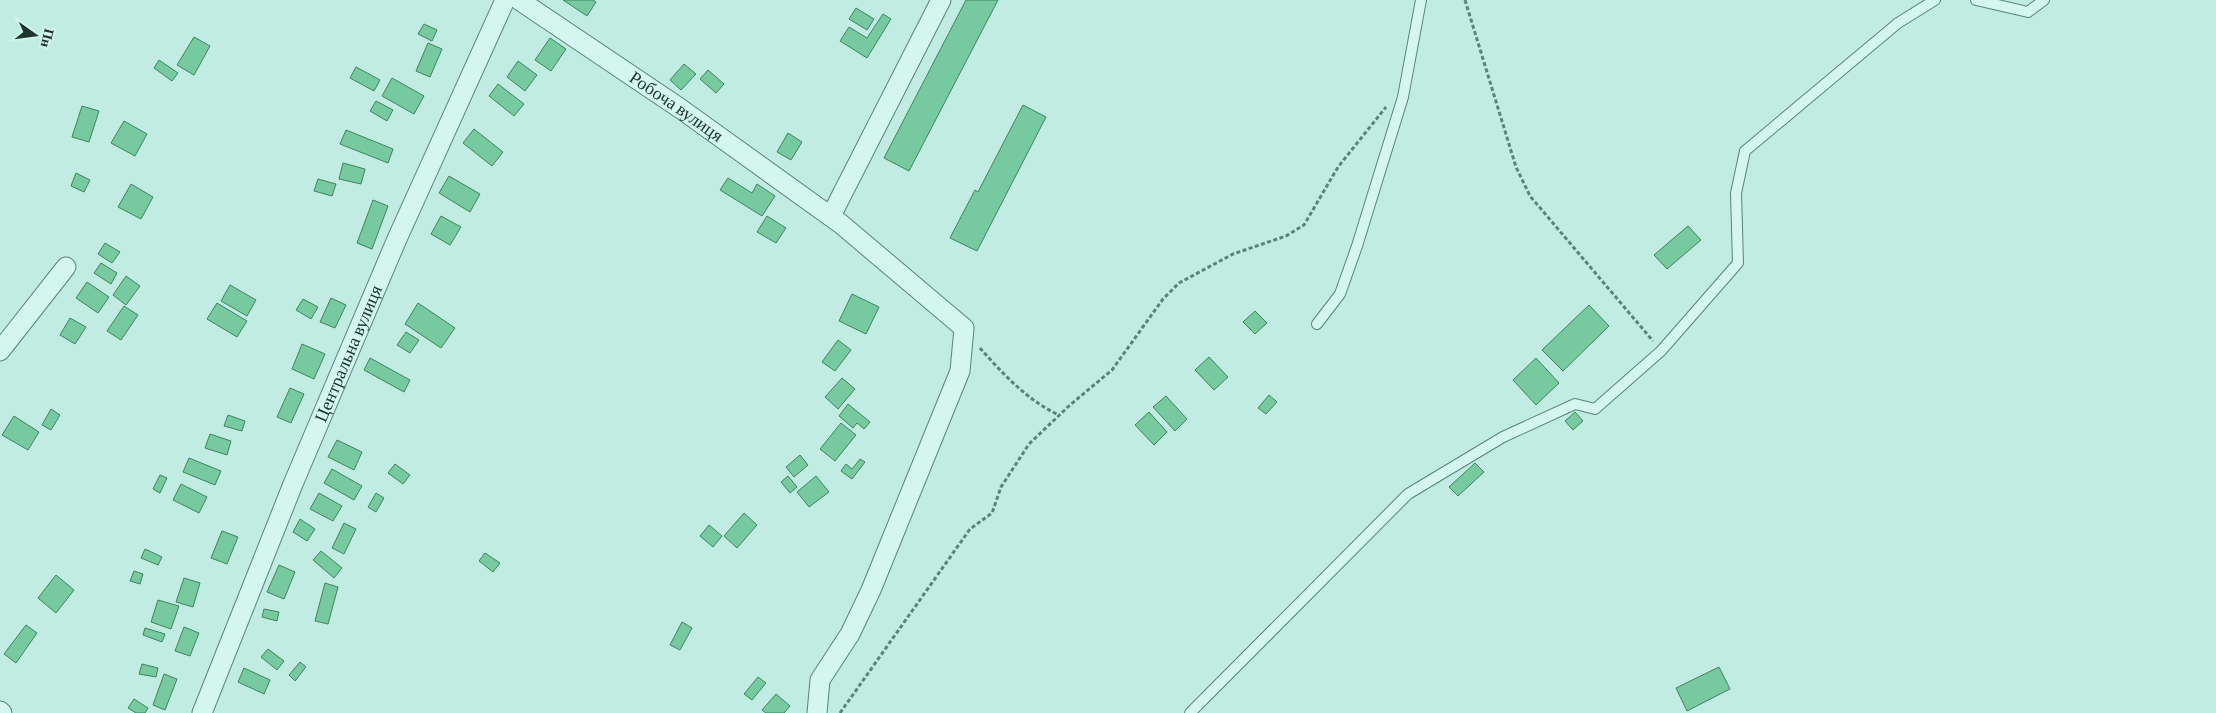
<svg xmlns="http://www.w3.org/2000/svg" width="2216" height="713" font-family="'Crimson Pro',serif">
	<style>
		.building { fill: #77c9a0; stroke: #40835f }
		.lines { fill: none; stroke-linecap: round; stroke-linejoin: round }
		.lane-casing { stroke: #598574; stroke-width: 12 }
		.street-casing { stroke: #598574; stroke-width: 21 }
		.path { stroke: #598574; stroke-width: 3; stroke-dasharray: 4 2.5; stroke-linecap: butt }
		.lane { stroke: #d3f7ef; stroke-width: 10 }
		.street { stroke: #d3f7ef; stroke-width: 19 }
		.labels { text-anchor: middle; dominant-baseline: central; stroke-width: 4; stroke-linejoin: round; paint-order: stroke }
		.street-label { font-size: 18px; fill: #1d352a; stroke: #d0f4ec }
	</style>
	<rect width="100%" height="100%" fill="#c1ece2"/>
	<g class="building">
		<polygon points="563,0 593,0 596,2 587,16"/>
		<polygon points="966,0 998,0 909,171 884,158"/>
		<polygon points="856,8 874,19 867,30 849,19"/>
		<polygon points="883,14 891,19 867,58 840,41 849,27 867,38"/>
		<polygon points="424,24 437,30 432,41 418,34"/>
		<polygon points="194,37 210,46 194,75 177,65"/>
		<polygon points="550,38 566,49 551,71 535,60"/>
		<polygon points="428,43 442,49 430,77 416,71"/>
		<polygon points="159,60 178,73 172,81 154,68"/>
		<polygon points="518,61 537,75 525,91 507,77"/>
		<polygon points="684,64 696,74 681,90 670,80"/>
		<polygon points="356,67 380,80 374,91 350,78"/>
		<polygon points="708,70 724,84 716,93 700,79"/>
		<polygon points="392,78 424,96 414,114 382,96"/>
		<polygon points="498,84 524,104 514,116 489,96"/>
		<polygon points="376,101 393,110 387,121 370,111"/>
		<polygon points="1023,105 1046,117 977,251 950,238 975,190 978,192"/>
		<polygon points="82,106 99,111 89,142 72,137"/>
		<polygon points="124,121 147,134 135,156 111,143"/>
		<polygon points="474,129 503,152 492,166 463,143"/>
		<polygon points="346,130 393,149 388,163 340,144"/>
		<polygon points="788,133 802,142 791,160 777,152"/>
		<polygon points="343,163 365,169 361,184 339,179"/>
		<polygon points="76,173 90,180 84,192 71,186"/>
		<polygon points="449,176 480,194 470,212 439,193"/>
		<polygon points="728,178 752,193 757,184 775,196 762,216 720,190"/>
		<polygon points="318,179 336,184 332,196 314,191"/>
		<polygon points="131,184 153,197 141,219 118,207"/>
		<polygon points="373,200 388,206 372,249 357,243"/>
		<polygon points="441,216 461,227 450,245 431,234"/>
		<polygon points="767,216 786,228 776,243 757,232"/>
		<polygon points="1688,226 1701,240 1667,269 1654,255"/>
		<polygon points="105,243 120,252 112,263 98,254"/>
		<polygon points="101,263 117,273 111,284 94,273"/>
		<polygon points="126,276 140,286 126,305 113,295"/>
		<polygon points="87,282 109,297 98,313 76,298"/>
		<polygon points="230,285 256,300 247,316 221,301"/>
		<polygon points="852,294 879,307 866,334 839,321"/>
		<polygon points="331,298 346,305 335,328 320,322"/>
		<polygon points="303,299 318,307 311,319 296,310"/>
		<polygon points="217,303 247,321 237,337 207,319"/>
		<polygon points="418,303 455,328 441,348 405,324"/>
		<polygon points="1589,305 1609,326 1563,371 1542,350"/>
		<polygon points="124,306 138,315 121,340 107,331"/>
		<polygon points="1255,311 1267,323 1255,334 1243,322"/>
		<polygon points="70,318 86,327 75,344 60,335"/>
		<polygon points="406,332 419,340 410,353 397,345"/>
		<polygon points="838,340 851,350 835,371 822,362"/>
		<polygon points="302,344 325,354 314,379 292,369"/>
		<polygon points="1209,357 1228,377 1214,390 1195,370"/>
		<polygon points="370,358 410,380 404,392 364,370"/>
		<polygon points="1536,358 1559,383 1536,405 1513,380"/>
		<polygon points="842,378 855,389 838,409 825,397"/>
		<polygon points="290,388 304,394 291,423 277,417"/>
		<polygon points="1269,395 1277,402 1266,414 1258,408"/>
		<polygon points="1166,396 1187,419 1175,431 1153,407"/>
		<polygon points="848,404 870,422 864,429 857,423 853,428 839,416"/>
		<polygon points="51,409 60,415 51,430 42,425"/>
		<polygon points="1149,412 1167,432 1154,445 1135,425"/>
		<polygon points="1575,412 1583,421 1573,430 1565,421"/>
		<polygon points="228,415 245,421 242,431 224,426"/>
		<polygon points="14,416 39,432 28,450 2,435"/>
		<polygon points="841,423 856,435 835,461 820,449"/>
		<polygon points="210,434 231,441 227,455 205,448"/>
		<polygon points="337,440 362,452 354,470 328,457"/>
		<polygon points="800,455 808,465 794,477 786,467"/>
		<polygon points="189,458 221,471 215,485 183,472"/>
		<polygon points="860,459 865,462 852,479 841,471 846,464 852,469"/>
		<polygon points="1475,463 1484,472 1458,496 1449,487"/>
		<polygon points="395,464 410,475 403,484 388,473"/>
		<polygon points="332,469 362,486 354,500 324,483"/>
		<polygon points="160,475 167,478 160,493 153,489"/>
		<polygon points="788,476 797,487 790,493 781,482"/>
		<polygon points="816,476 829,492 809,507 797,492"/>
		<polygon points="181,484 207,497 199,513 173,500"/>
		<polygon points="319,493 342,506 333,521 310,509"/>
		<polygon points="376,493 384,498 376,512 368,507"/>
		<polygon points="744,513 757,525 737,548 724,536"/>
		<polygon points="300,519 315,529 307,541 293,532"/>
		<polygon points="344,523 356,529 344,554 332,548"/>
		<polygon points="709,525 722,536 713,547 700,536"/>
		<polygon points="222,531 238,537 227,564 211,558"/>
		<polygon points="145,549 162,557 158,565 141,558"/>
		<polygon points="321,551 342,568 334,578 313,560"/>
		<polygon points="485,553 500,563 493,572 479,561"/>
		<polygon points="279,565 295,572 284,599 267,592"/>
		<polygon points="134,571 143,574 140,584 130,581"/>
		<polygon points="56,575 74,590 56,613 38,598"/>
		<polygon points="184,578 200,583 193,607 176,602"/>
		<polygon points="325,583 338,587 328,624 315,621"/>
		<polygon points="158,600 179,606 171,629 151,622"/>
		<polygon points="264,609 279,612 277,621 262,617"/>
		<polygon points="682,622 692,628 680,650 670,645"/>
		<polygon points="26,625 37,633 16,663 4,654"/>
		<polygon points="184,627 199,633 190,656 175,651"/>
		<polygon points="145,628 165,634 162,642 143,635"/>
		<polygon points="268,649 284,661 277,670 261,657"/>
		<polygon points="300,662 306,667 295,681 289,675"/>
		<polygon points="142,664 158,668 156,677 139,674"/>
		<polygon points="1719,667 1730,689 1687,711 1676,688"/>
		<polygon points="244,668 270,680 264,694 238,682"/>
		<polygon points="164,674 177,679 165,710 153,705"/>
		<polygon points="758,677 766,683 752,700 744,694"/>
		<polygon points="776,694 790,706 784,713 766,713 762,710"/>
		<polygon points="134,699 148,708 145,713 136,713 128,708"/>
	</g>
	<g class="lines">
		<g class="lane-casing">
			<g id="lane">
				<polyline points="1976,0 2028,12 2044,0"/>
				<polyline points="1317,324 1340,294 1357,246 1403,97 1421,0"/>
				<polyline points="1190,713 1408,494 1503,437 1575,404 1595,409 1661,351 1738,263 1736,193 1745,151 1898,23 1935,0"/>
			</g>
		</g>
		<g class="street-casing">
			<g id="street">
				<path id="s1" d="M519 0 681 109 841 224 964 328 960 371 871 590 850 634 820 680 817 713"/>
				<polyline points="831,216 941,0"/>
				<polyline points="0,351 66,267"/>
				<polyline points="0,711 2,713"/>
				<path id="s2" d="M202 713 293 484 397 239 505 0"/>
			</g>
		</g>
		<g class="path">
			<polyline points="1465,0 1516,167 1530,196 1653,341"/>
			<path d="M980 348C1002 373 1028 401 1059 415"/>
			<polyline points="840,713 970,529 992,513 1001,487 1029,444 1070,405 1112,370 1163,299 1179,283 1233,254 1286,236 1304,225 1338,167 1386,107"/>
		</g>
		<use href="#lane" class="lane"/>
		<use href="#street" class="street"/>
	</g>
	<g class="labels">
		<g class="street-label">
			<text stroke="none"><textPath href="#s1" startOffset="190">Робоча вулиця</textPath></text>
			<text stroke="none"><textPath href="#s2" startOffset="388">Центральна вулиця</textPath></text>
		</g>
	</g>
	<g transform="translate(35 35) rotate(104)" stroke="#d0f4ec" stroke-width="4" paint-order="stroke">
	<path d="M0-4L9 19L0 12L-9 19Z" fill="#1d352a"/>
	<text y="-8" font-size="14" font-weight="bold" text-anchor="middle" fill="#1d352a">Пн</text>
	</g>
</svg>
